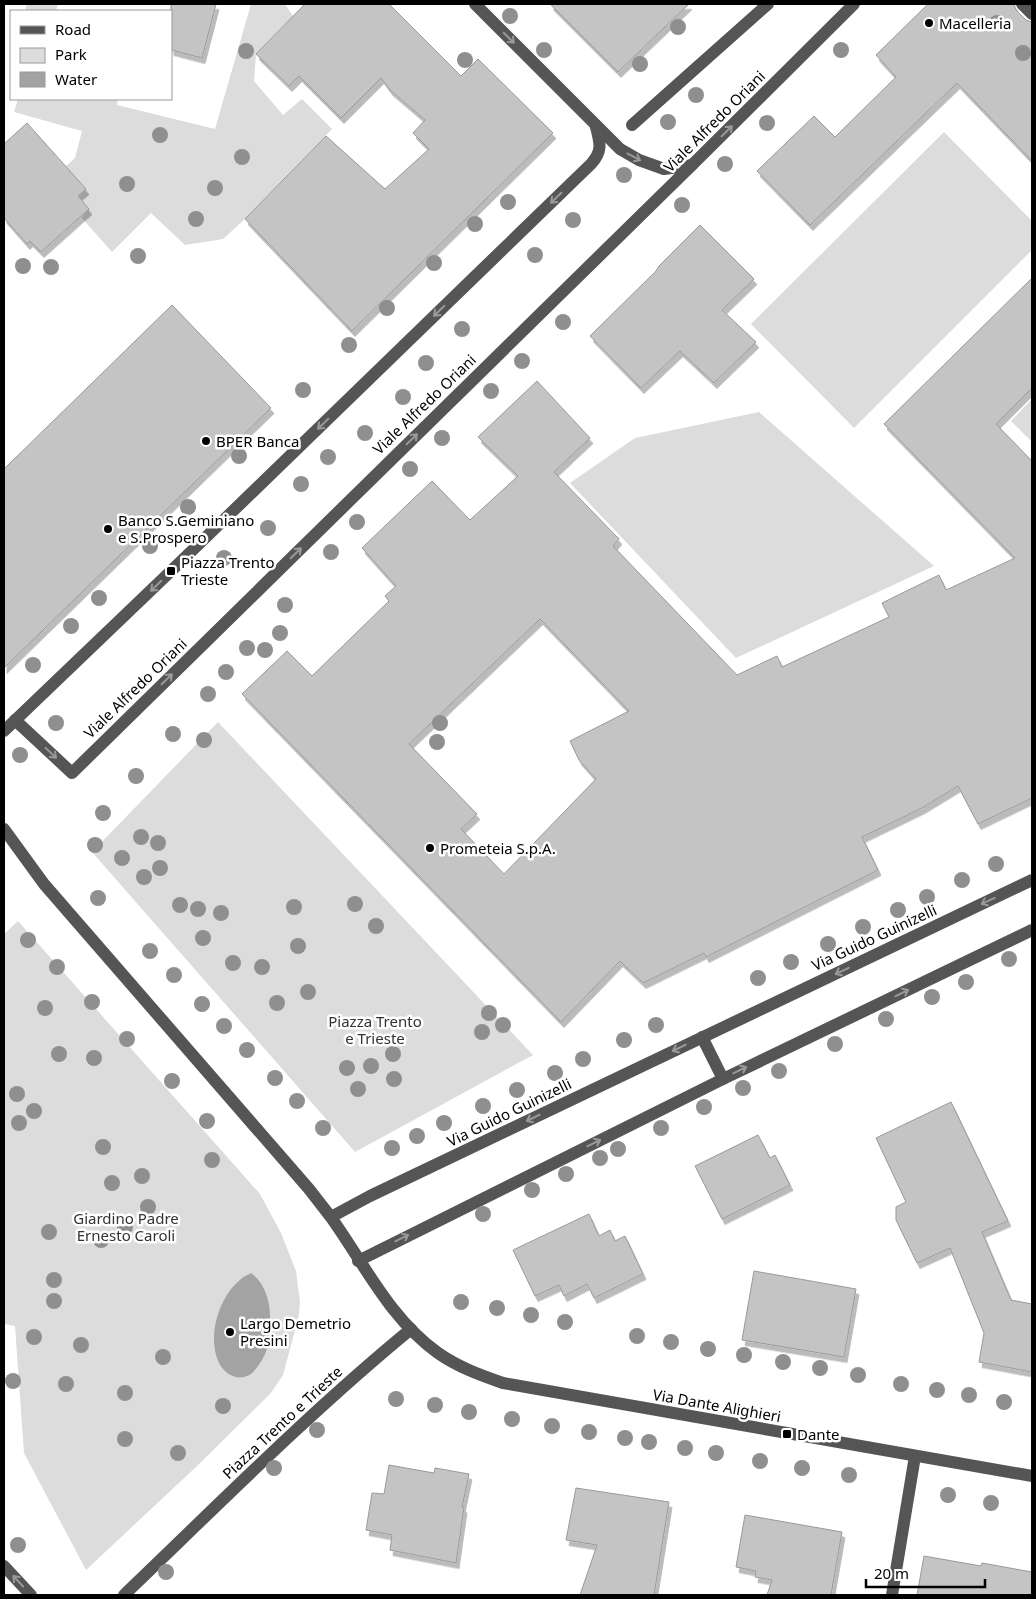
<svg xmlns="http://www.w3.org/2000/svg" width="1036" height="1599" font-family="'Noto Sans',sans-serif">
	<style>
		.green { fill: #dcdcdc; fill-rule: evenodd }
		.water { fill: #a3a3a3 }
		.building { fill: #c4c4c4; stroke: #999; fill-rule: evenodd; filter: url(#shadow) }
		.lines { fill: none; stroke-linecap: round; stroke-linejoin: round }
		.minor { stroke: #555; stroke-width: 12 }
		.tree { fill: #8f8f8f }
		.oneway { stroke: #999 }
		.poi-dot { fill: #000; stroke: #fff; stroke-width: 2 }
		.labels { text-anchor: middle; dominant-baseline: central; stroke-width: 5; stroke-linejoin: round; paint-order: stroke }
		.poi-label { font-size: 15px; fill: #000; stroke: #fff; text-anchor: start }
		.street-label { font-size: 15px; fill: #000; stroke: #fff }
		.park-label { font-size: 15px; fill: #333; stroke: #fff }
	</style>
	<defs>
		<filter id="shadow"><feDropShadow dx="3" dy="5.5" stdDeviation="0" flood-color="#0004"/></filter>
	</defs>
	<rect width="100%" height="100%" fill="#fff"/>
	<g class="green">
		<polygon points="27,4 58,4 56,11 25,11"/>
		<polygon points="251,4 285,4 293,16 256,54 254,81 283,115 302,99 332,129 245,219 223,239 185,245 151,213 112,252 81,217 89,209 78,196 86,189 65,167 75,158 82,131 14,112 18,99 118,99 117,105 215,129"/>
		<polygon points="944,132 1032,221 1032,250 854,428 751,324"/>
		<polygon points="1032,399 1032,442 1011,421"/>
		<polygon points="759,412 934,566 736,658 570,483 635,438"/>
		<polygon points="218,722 533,1055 355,1152 92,852"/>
		<path d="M18 921 260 1194 281 1233 296 1271 300 1302 299 1315 283 1375 270 1394 197 1466 86 1570 24 1453 15 1326 4 1324V934ZM251 1273 266 1294 270 1320 215 1338C216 1314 227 1283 251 1273Z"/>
	</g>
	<path class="water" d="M251 1273C267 1285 271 1305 270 1325 269 1333 270 1344 266 1352 263 1359 257 1369 251 1374 239 1382 225 1375 219 1363 205 1334 222 1285 251 1273Z"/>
	<g class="building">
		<polygon points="171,4 216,4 202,58 171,50"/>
		<polygon points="305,4 389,4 461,76 478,59 553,133 352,331 245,219 326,136 385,189 429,149 413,133 425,120 390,90 381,78 341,118 299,76 289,86 256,54"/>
		<polygon points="550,4 689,4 618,72"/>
		<polygon points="928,4 1014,4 1016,10 1026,20 1032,22 1032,161 957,83 810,225 757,171 814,116 835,137 896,77 876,55"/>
		<polygon points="27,123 86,189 78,196 89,209 41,252 30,241 27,244 4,218 4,144"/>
		<polygon points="700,225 754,279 722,310 756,342 714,383 680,351 641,388 590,336 656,271 659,266"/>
		<path d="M1032 278V388L996 424 1032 461V798L978 824 958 786 922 808 862 837 878 870 706 957 704 953 643 983 620 961 561 1022 242 694 287 651 312 676 389 601 385 596 396 586 362 548 432 481 470 520 518 476 478 437 537 381 590 438 554 472 619 539 613 546 737 675 777 656 782 667 889 617 882 603 939 575 946 590 1015 558 884 424ZM540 619 629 711 570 741 579 760 596 779 504 874 461 829 477 814 409 744Z"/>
		<polygon points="172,305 271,408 4,668 4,469"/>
		<polygon points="951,1102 1008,1221 982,1232 1011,1300 1032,1304 1032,1372 979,1362 984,1333 950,1248 917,1263 896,1220 896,1207 906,1202 876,1138"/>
		<polygon points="758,1135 770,1158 775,1155 790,1185 722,1219 695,1166"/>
		<polygon points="589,1214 599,1236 610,1230 615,1241 625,1236 643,1274 594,1298 587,1284 564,1296 559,1285 535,1296 513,1250"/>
		<polygon points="754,1271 856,1289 844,1357 742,1340"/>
		<polygon points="389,1465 434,1473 435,1468 469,1474 462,1507 464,1507 456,1563 390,1550 392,1535 366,1530 372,1493 384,1494"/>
		<polygon points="576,1488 669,1502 654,1595 580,1595 597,1545 566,1540"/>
		<polygon points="745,1515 842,1532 831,1595 767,1595 772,1580 755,1577 756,1571 736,1567"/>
		<polygon points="924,1556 981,1566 982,1563 1032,1572 1032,1595 917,1595"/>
	</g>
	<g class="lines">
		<g class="minor">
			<polyline points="475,4 620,149 639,160 664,169 692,165"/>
			<polyline points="1022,4 1032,14"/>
			<polyline points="632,125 768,4"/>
			<polyline points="15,720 72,773 692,165 854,4"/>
			<path d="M4 731 171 571 591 164C603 151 600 143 596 127"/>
			<path d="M4 829 44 884 309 1189C316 1198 323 1207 330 1216 364 1263 389 1318 438 1353 458 1367 480 1375 503 1383L1032 1476"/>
			<polyline points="702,1037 723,1079"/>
			<polyline points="331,1217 370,1196 1032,880"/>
			<polyline points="358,1261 723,1079 1032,930"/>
			<polyline points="4,1566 31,1595"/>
			<path d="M124 1595C218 1505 310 1412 411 1329"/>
			<polyline points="892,1595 915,1456"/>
		</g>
	</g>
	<g class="tree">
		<circle cx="510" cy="16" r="8"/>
		<circle cx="997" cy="23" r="8"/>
		<circle cx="678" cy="27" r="8"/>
		<circle cx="544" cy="50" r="8"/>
		<circle cx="841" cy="50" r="8"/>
		<circle cx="246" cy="51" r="8"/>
		<circle cx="1023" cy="53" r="8"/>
		<circle cx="465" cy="60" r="8"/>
		<circle cx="640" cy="64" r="8"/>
		<circle cx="696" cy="95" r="8"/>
		<circle cx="668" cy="122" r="8"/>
		<circle cx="767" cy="123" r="8"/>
		<circle cx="160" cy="135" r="8"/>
		<circle cx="242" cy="157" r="8"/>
		<circle cx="725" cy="164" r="8"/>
		<circle cx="624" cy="175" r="8"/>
		<circle cx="127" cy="184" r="8"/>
		<circle cx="215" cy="188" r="8"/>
		<circle cx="508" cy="202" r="8"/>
		<circle cx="682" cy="205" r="8"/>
		<circle cx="196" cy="219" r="8"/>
		<circle cx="573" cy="220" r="8"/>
		<circle cx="475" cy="224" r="8"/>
		<circle cx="535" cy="255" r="8"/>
		<circle cx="138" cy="256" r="8"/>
		<circle cx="434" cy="263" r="8"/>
		<circle cx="23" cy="266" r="8"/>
		<circle cx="51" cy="267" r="8"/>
		<circle cx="387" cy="308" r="8"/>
		<circle cx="563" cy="322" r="8"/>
		<circle cx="462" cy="329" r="8"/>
		<circle cx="349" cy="345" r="8"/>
		<circle cx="522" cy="361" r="8"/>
		<circle cx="426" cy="363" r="8"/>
		<circle cx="303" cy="390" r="8"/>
		<circle cx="491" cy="391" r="8"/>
		<circle cx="403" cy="397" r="8"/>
		<circle cx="365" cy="433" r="8"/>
		<circle cx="442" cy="438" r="8"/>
		<circle cx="239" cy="456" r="8"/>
		<circle cx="328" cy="457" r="8"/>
		<circle cx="410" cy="469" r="8"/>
		<circle cx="301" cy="484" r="8"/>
		<circle cx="188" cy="507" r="8"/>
		<circle cx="357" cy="522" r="8"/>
		<circle cx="268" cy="528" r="8"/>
		<circle cx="150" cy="546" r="8"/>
		<circle cx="331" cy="552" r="8"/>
		<circle cx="224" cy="558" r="8"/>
		<circle cx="99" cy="598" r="8"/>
		<circle cx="285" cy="605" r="8"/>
		<circle cx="71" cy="626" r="8"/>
		<circle cx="280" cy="633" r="8"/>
		<circle cx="247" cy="648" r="8"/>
		<circle cx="265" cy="650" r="8"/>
		<circle cx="33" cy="665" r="8"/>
		<circle cx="226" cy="672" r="8"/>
		<circle cx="208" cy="694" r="8"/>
		<circle cx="56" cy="723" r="8"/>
		<circle cx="440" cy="723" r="8"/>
		<circle cx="173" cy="734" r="8"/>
		<circle cx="204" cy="740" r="8"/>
		<circle cx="437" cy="742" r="8"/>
		<circle cx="20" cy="755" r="8"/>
		<circle cx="136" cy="776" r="8"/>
		<circle cx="103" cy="813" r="8"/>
		<circle cx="141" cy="837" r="8"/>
		<circle cx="158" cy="843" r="8"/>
		<circle cx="95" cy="845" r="8"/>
		<circle cx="122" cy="858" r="8"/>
		<circle cx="996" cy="864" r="8"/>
		<circle cx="160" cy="868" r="8"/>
		<circle cx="144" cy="877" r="8"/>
		<circle cx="962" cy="880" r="8"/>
		<circle cx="927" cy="897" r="8"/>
		<circle cx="98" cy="898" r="8"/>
		<circle cx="355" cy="904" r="8"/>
		<circle cx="180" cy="905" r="8"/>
		<circle cx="294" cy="907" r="8"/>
		<circle cx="198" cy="909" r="8"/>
		<circle cx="898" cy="910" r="8"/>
		<circle cx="221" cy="913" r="8"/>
		<circle cx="376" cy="926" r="8"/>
		<circle cx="863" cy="927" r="8"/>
		<circle cx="203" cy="938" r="8"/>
		<circle cx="28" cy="940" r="8"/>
		<circle cx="828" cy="944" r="8"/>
		<circle cx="298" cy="946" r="8"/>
		<circle cx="150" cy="951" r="8"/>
		<circle cx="1009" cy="959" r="8"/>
		<circle cx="791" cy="962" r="8"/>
		<circle cx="233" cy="963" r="8"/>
		<circle cx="57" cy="967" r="8"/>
		<circle cx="262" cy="967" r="8"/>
		<circle cx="174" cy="975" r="8"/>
		<circle cx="758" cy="978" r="8"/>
		<circle cx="966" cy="982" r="8"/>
		<circle cx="308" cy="992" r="8"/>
		<circle cx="932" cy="997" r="8"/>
		<circle cx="92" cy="1002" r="8"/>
		<circle cx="277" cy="1003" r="8"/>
		<circle cx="202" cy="1004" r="8"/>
		<circle cx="45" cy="1008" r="8"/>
		<circle cx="489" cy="1013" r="8"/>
		<circle cx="886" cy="1019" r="8"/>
		<circle cx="503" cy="1025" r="8"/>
		<circle cx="656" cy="1025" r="8"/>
		<circle cx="224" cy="1026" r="8"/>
		<circle cx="482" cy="1032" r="8"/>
		<circle cx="127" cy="1039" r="8"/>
		<circle cx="624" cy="1040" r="8"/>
		<circle cx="835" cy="1044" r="8"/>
		<circle cx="247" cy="1050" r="8"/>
		<circle cx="59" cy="1054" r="8"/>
		<circle cx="393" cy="1054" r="8"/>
		<circle cx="94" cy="1058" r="8"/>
		<circle cx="583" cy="1059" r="8"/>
		<circle cx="371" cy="1066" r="8"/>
		<circle cx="347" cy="1068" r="8"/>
		<circle cx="779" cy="1071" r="8"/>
		<circle cx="555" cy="1073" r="8"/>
		<circle cx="275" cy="1078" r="8"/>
		<circle cx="394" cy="1079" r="8"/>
		<circle cx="172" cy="1081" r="8"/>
		<circle cx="743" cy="1088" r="8"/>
		<circle cx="358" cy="1089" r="8"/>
		<circle cx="517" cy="1090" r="8"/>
		<circle cx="17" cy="1094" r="8"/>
		<circle cx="297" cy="1101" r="8"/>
		<circle cx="483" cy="1106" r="8"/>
		<circle cx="704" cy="1107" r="8"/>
		<circle cx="34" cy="1111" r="8"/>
		<circle cx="207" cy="1121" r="8"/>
		<circle cx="19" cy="1123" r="8"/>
		<circle cx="444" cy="1123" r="8"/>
		<circle cx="323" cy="1128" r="8"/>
		<circle cx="661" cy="1128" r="8"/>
		<circle cx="417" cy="1136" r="8"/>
		<circle cx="103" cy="1147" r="8"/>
		<circle cx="392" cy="1148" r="8"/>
		<circle cx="618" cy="1149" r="8"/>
		<circle cx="600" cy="1158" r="8"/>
		<circle cx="212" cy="1160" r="8"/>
		<circle cx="566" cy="1174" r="8"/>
		<circle cx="142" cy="1176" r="8"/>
		<circle cx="112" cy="1183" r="8"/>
		<circle cx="532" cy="1190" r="8"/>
		<circle cx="148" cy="1207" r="8"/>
		<circle cx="483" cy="1214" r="8"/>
		<circle cx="125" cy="1227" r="8"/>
		<circle cx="49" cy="1232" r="8"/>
		<circle cx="101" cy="1240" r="8"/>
		<circle cx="54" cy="1280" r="8"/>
		<circle cx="54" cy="1301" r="8"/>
		<circle cx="461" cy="1302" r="8"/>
		<circle cx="497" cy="1308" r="8"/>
		<circle cx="531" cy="1315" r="8"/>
		<circle cx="565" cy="1322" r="8"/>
		<circle cx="637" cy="1336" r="8"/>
		<circle cx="34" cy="1337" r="8"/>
		<circle cx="671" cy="1342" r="8"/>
		<circle cx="81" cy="1345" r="8"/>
		<circle cx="708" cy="1349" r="8"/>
		<circle cx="744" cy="1355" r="8"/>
		<circle cx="163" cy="1357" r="8"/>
		<circle cx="783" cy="1362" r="8"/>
		<circle cx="820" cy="1368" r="8"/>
		<circle cx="858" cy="1375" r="8"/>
		<circle cx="13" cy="1381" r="8"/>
		<circle cx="66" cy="1384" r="8"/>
		<circle cx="901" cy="1384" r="8"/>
		<circle cx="937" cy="1390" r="8"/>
		<circle cx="125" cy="1393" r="8"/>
		<circle cx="969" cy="1395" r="8"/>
		<circle cx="396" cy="1399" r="8"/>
		<circle cx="1004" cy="1402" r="8"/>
		<circle cx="435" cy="1405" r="8"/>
		<circle cx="223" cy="1406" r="8"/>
		<circle cx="469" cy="1412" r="8"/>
		<circle cx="512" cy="1419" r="8"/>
		<circle cx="552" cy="1426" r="8"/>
		<circle cx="317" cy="1430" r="8"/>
		<circle cx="589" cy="1432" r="8"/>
		<circle cx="625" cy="1438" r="8"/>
		<circle cx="125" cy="1439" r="8"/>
		<circle cx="649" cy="1442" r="8"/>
		<circle cx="685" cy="1448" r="8"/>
		<circle cx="178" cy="1453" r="8"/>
		<circle cx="716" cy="1453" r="8"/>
		<circle cx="760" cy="1461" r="8"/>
		<circle cx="274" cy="1468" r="8"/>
		<circle cx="802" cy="1468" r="8"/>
		<circle cx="849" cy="1475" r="8"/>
		<circle cx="948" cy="1495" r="8"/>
		<circle cx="991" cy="1503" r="8"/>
		<circle cx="18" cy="1545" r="8"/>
		<circle cx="166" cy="1572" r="8"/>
	</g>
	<defs><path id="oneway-shaft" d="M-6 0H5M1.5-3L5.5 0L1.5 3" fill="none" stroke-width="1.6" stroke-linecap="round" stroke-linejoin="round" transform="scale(1.25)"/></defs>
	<g class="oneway">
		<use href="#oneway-shaft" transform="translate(509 38) rotate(45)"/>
		<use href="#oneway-shaft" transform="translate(727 131) rotate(-45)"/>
		<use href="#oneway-shaft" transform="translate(634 157) rotate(28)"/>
		<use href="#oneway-shaft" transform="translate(556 198) rotate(136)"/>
		<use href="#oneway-shaft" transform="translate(439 311) rotate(136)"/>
		<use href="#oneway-shaft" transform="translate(323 424) rotate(136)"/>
		<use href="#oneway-shaft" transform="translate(412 439) rotate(-44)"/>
		<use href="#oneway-shaft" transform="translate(296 553) rotate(-44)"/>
		<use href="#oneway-shaft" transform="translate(156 586) rotate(136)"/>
		<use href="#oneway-shaft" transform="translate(167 679) rotate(-44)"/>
		<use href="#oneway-shaft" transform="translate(51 753) rotate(43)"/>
		<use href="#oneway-shaft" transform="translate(988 901) rotate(155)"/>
		<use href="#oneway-shaft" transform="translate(842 971) rotate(155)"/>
		<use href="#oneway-shaft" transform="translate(902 993) rotate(-26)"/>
		<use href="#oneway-shaft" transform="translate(679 1048) rotate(154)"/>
		<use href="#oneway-shaft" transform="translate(740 1070) rotate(-26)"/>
		<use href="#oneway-shaft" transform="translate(533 1118) rotate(154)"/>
		<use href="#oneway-shaft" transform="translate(594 1143) rotate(-26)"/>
		<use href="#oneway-shaft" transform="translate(402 1238) rotate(-27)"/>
		<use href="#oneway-shaft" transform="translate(18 1581) rotate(-133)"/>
	</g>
	<g class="poi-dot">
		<circle cx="929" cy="23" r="5"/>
		<circle cx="206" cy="441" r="5"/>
		<circle cx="108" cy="529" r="5"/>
		<rect x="166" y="566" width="10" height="10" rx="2.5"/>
		<circle cx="430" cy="848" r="5"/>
		<circle cx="230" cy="1332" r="5"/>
		<rect x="782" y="1429" width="10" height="10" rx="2.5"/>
	</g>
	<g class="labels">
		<g class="poi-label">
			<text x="939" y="23">Macelleria</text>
			<text x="216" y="441">BPER Banca</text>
			<text x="118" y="520">Banco S.Geminiano<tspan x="118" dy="17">e S.Prospero</tspan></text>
			<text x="181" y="562">Piazza Trento<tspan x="181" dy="17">Trieste</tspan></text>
			<text x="440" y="848">Prometeia S.p.A.</text>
			<text x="240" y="1323">Largo Demetrio<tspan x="240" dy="17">Presini</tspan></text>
			<text x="797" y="1434">Dante</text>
		</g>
		<g class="street-label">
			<text transform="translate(714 121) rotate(-45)">Viale Alfredo Oriani</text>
			<text transform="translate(424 404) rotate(-44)">Viale Alfredo Oriani</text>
			<text transform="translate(135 688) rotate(-44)">Viale Alfredo Oriani</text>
			<text transform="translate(874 937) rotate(-25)">Via Guido Guinizelli</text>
			<text transform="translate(509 1112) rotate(-26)">Via Guido Guinizelli</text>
			<text transform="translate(717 1405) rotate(10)">Via Dante Alighieri</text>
			<text transform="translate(282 1422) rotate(-43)">Piazza Trento e Trieste</text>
		</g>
		<g class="park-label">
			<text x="375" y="1021">Piazza Trento<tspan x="375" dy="17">e Trieste</tspan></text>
			<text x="126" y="1218">Giardino Padre<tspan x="126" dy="17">Ernesto Caroli</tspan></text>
		</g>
	</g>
	<rect width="1036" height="1599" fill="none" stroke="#000000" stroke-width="10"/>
	<rect x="10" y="10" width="162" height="90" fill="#ffffff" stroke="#999999"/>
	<rect x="20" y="26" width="25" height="8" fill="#555555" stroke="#999999"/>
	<text x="55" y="35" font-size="15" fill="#000000">Road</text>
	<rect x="20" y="48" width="25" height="15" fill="#dcdcdc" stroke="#999999"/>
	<text x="55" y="60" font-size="15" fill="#000000">Park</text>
	<rect x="20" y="72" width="25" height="15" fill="#a3a3a3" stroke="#999999"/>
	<text x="55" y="85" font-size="15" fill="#000000">Water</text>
	<path d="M866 1579v8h119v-8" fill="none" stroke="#000000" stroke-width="2.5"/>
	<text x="874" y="1579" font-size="15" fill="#000000" stroke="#ffffff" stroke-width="4" paint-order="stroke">20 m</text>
</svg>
